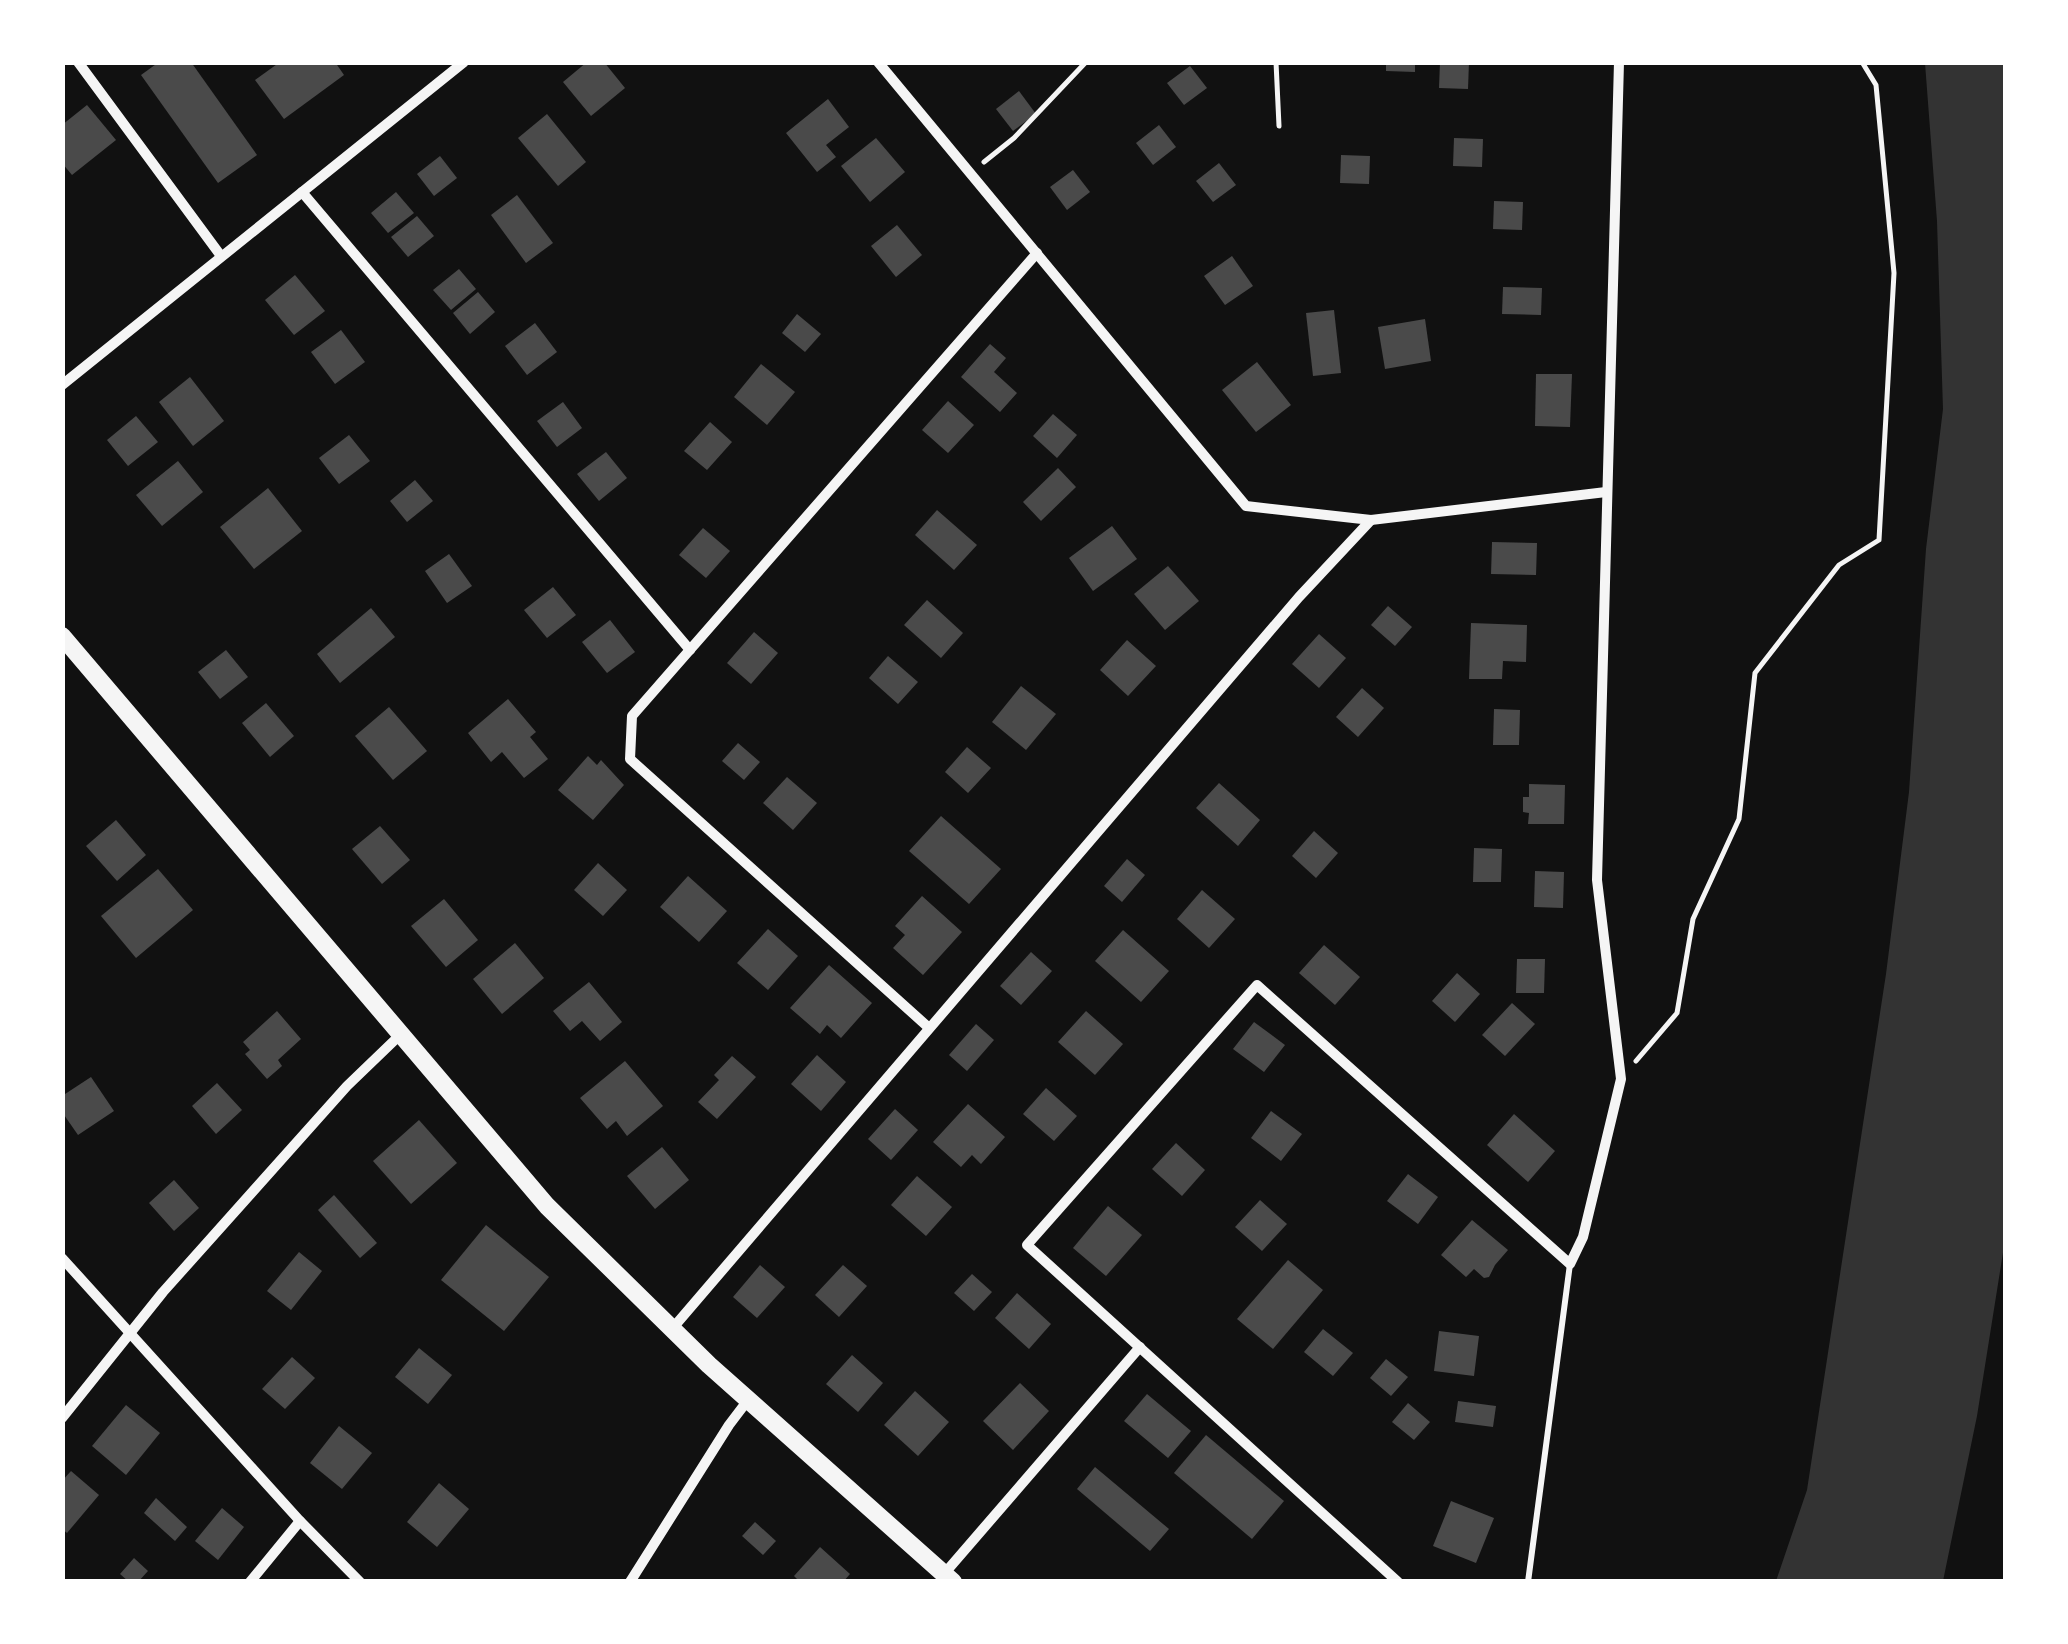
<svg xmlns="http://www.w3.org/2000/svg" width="2068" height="1644" font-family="'Exo 2',sans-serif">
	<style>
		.water { fill: #333 }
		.building { fill: #4a4a4a }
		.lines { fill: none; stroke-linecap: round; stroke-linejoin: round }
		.path { stroke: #f5f5f5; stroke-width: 5 }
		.service { stroke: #f5f5f5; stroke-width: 6 }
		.minor { stroke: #f5f5f5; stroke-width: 10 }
		.secondary { stroke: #f5f5f5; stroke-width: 18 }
	</style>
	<rect width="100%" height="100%" fill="#111"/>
	<polygon class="water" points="1925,63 2005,63 2005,1240 1977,1416 1943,1581 1776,1581 1807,1490 1886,974 1909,792 1926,549 1943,409 1937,221"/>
	<g class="building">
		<polygon points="159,62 191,62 257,155 218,183 141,75"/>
		<polygon points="280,62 335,62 344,75 284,119 255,80"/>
		<polygon points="587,62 604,62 625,88 591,116 563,82"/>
		<polygon points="1386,62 1415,62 1415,72 1386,71"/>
		<polygon points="1440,62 1469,62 1468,89 1439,88"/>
		<polygon points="1190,66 1207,88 1184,105 1167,83"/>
		<polygon points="1019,91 1036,114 1013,131 996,109"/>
		<polygon points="828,99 849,127 826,145 836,157 817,172 786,133"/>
		<polygon points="87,105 116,140 72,175 62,163 62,125"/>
		<polygon points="547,114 586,162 558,186 518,138"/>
		<polygon points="1159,125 1176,147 1153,165 1136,143"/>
		<polygon points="876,138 905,172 870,202 841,166"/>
		<polygon points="1454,138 1483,139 1482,167 1453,166"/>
		<polygon points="1341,155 1370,156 1369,184 1340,183"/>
		<polygon points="440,156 457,178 434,196 417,174"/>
		<polygon points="1219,163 1236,185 1213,202 1196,181"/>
		<polygon points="1073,170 1090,192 1067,210 1050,187"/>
		<polygon points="396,192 414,213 388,233 371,213"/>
		<polygon points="517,195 553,243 526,263 491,215"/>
		<polygon points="1494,201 1523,202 1522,230 1493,229"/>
		<polygon points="417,216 434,236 408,257 391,237"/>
		<polygon points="897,225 922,255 896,277 871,246"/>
		<polygon points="1232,256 1253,286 1225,305 1204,276"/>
		<polygon points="459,269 476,289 451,310 433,290"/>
		<polygon points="295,275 325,311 294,335 265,300"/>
		<polygon points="1503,287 1542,288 1541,315 1502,314"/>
		<polygon points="478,292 495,312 470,334 453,313"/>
		<polygon points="1334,310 1341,373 1313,376 1306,313"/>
		<polygon points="797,314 821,334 805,352 782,333"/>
		<polygon points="1425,319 1431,361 1385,369 1378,327"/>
		<polygon points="535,323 557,352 527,375 505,346"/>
		<polygon points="341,330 365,362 335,384 311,352"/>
		<polygon points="990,344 1006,358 994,372 1017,393 1000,412 961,377"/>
		<polygon points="1257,362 1291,405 1256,432 1222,390"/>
		<polygon points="761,364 795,392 767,425 734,397"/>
		<polygon points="1536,374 1572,374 1570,427 1535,426"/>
		<polygon points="190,377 224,421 193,446 159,402"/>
		<polygon points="948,401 974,425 948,453 922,430"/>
		<polygon points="563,402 582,428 557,447 537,421"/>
		<polygon points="1053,414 1077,435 1057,458 1033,436"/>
		<polygon points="136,416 158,442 128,466 107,440"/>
		<polygon points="710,422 732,442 707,470 684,451"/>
		<polygon points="349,435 370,461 339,484 319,458"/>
		<polygon points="606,452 627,478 599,501 577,474"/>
		<polygon points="178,461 203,492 162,526 136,495"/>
		<polygon points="1058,468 1076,487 1041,521 1023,502"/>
		<polygon points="415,480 433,501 407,522 390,501"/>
		<polygon points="268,488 302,531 254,569 220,527"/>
		<polygon points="937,510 977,545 954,570 915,535"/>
		<polygon points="1112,526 1137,559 1093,591 1069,558"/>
		<polygon points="703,528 730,551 706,578 679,555"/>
		<polygon points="1492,542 1537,543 1536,575 1491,574"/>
		<polygon points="449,554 472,586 447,603 425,571"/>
		<polygon points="1168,566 1199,601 1165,630 1134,594"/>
		<polygon points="553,587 576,615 547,638 524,610"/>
		<polygon points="927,600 963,633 941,658 904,625"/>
		<polygon points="1388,606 1412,627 1395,646 1371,625"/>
		<polygon points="371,608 395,637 340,683 317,654"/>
		<polygon points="610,620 635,652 607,673 582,642"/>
		<polygon points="1471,623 1527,625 1526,662 1503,661 1502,679 1469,679"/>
		<polygon points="754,632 778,653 751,684 727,663"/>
		<polygon points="1319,634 1346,658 1319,688 1292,664"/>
		<polygon points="1127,640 1156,666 1128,696 1100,670"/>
		<polygon points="226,650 248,677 220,699 198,672"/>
		<polygon points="888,656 918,682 898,704 869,678"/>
		<polygon points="1021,686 1056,714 1026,750 992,722"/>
		<polygon points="1362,688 1384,708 1358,737 1336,717"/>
		<polygon points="508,699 536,732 530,737 548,759 524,778 502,752 491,762 468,733"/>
		<polygon points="266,703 294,736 270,757 242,723"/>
		<polygon points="389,707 427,751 393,780 355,736"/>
		<polygon points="1494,709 1520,710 1519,745 1493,745"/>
		<polygon points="738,743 760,762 744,780 722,761"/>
		<polygon points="967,747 991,768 968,793 945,772"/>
		<polygon points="588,756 597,765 601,760 624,785 593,820 558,790"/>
		<polygon points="787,777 817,803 793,830 763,803"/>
		<polygon points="1219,783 1260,820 1238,846 1196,808"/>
		<polygon points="1529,784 1565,785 1564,824 1528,824 1529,813 1523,812 1523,797 1529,797"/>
		<polygon points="941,816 1001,869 969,904 909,851"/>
		<polygon points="116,820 146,855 117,881 86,846"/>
		<polygon points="380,826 410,860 382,884 352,849"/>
		<polygon points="1314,831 1338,853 1316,878 1292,856"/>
		<polygon points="1474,848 1502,849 1501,882 1473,882"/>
		<polygon points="1127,859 1145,875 1122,902 1104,886"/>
		<polygon points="598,863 627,890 603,916 574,890"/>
		<polygon points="158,869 193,910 136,958 101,916"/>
		<polygon points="1535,871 1564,872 1563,908 1534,907"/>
		<polygon points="688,876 727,911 699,942 660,907"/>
		<polygon points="1202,890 1235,919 1209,948 1177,919"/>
		<polygon points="922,896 962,932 923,975 893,948 905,935 895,926"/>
		<polygon points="444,899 478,940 446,967 411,926"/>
		<polygon points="768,929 798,956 768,990 737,963"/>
		<polygon points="1123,930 1169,971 1141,1002 1095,961"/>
		<polygon points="515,943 544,978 502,1014 473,979"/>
		<polygon points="1324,945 1360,977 1335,1005 1299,973"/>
		<polygon points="1031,952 1052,971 1021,1005 1000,986"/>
		<polygon points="1517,959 1545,959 1544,993 1516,993"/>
		<polygon points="829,965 872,1003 841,1038 827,1025 820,1034 790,1008"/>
		<polygon points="1457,973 1480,994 1455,1022 1432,1001"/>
		<polygon points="589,982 622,1022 600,1041 582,1021 570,1031 553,1011"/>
		<polygon points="1512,1003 1535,1024 1505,1056 1482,1035"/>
		<polygon points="277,1011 301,1039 278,1060 282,1066 267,1079 245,1054 250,1050 243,1042"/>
		<polygon points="1086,1011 1123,1044 1095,1075 1058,1042"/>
		<polygon points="1254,1022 1285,1045 1264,1072 1233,1049"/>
		<polygon points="976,1024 994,1040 967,1071 949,1055"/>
		<polygon points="817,1055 846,1082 821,1111 791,1084"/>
		<polygon points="732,1056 756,1077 717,1119 698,1102 719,1080 714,1075"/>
		<polygon points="625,1061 663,1106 627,1136 616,1121 607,1129 580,1098"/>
		<polygon points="91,1077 114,1111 78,1135 62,1112 62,1096"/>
		<polygon points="217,1083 242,1110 216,1134 192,1106"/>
		<polygon points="1046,1088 1077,1116 1054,1141 1023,1114"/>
		<polygon points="968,1104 1005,1137 981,1164 972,1155 961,1167 933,1142"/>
		<polygon points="895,1109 918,1130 891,1160 868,1139"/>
		<polygon points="1271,1111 1302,1134 1281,1161 1251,1138"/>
		<polygon points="1514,1114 1555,1151 1528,1182 1487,1145"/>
		<polygon points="419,1120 457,1163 411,1204 373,1161"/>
		<polygon points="1176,1143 1205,1170 1182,1196 1152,1169"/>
		<polygon points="662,1147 689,1180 655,1209 627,1176"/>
		<polygon points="1408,1174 1438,1197 1418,1224 1387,1201"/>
		<polygon points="917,1176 952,1207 926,1236 891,1205"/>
		<polygon points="174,1180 199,1208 174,1231 149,1203"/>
		<polygon points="334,1195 377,1243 360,1258 318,1210"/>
		<polygon points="1260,1200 1287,1224 1262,1251 1235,1227"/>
		<polygon points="1108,1206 1142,1235 1106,1276 1073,1248"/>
		<polygon points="1472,1220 1508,1250 1495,1265 1489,1277 1484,1278 1474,1269 1466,1277 1441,1255"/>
		<polygon points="486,1225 549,1277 504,1331 441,1280"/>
		<polygon points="299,1252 322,1271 291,1310 267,1291"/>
		<polygon points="1288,1260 1323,1290 1273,1349 1237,1319"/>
		<polygon points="760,1265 785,1287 757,1318 733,1297"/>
		<polygon points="843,1265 867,1286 839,1317 815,1295"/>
		<polygon points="972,1274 992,1292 974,1311 954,1293"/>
		<polygon points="1017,1293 1051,1324 1029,1349 995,1318"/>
		<polygon points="1323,1329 1353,1353 1333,1376 1304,1352"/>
		<polygon points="1439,1331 1479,1336 1474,1376 1434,1371"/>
		<polygon points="419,1348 452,1375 428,1404 395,1377"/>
		<polygon points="852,1355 883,1383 858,1412 826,1384"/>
		<polygon points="292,1357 315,1378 285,1409 262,1389"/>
		<polygon points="1386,1359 1408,1377 1391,1396 1370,1378"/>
		<polygon points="1020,1383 1049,1411 1013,1450 983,1421"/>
		<polygon points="915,1391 949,1422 918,1456 884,1425"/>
		<polygon points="1147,1394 1191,1431 1168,1458 1124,1421"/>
		<polygon points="1458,1401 1496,1406 1493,1427 1455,1422"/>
		<polygon points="1408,1403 1430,1422 1414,1440 1392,1422"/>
		<polygon points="126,1405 160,1433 126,1475 92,1446"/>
		<polygon points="339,1426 372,1453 342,1489 310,1463"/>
		<polygon points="1206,1435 1284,1501 1252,1539 1174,1473"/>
		<polygon points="1095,1467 1169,1529 1150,1551 1077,1489"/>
		<polygon points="71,1471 99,1495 67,1533 62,1529 62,1481"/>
		<polygon points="439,1483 469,1509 437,1547 407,1522"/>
		<polygon points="156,1498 187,1527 175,1541 144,1513"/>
		<polygon points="1451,1501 1494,1518 1476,1563 1433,1546"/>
		<polygon points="222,1508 244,1527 218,1560 195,1541"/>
		<polygon points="755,1522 776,1541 763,1555 742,1536"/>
		<polygon points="820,1547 850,1574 843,1582 800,1582 794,1576"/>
		<polygon points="134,1558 148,1571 138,1582 129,1582 120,1574"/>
	</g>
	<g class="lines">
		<g class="path">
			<polyline points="1276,62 1279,126"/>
			<polyline points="984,162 1014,138 1086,62"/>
			<polyline points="1636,1061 1677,1013 1693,919 1739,819 1755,673 1839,565 1879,540 1894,273 1876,85 1862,62"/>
		</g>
		<polyline class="service" points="1528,1582 1570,1264"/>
		<g class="minor">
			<polyline points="78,62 221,256"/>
			<polyline points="878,62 1246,506 1371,520 1606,492"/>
			<polyline points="302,192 690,650"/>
			<polyline points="62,385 464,62"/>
			<polyline points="928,1027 630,759 632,716 1037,253"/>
			<polyline points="62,1258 300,1521 360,1582"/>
			<polyline points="672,1329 1299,597 1371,520"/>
			<polyline points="62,1418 163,1292 347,1086 400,1035"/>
			<polyline points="944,1574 1140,1347"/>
			<polyline points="250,1582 300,1521"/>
			<polyline points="630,1582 729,1425 748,1400"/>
			<polyline points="1398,1582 1027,1245 1257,985 1570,1264 1583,1237 1621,1079 1597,880 1619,62"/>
		</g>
		<polyline class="secondary" points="62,636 547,1206 709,1365 953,1582"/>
	</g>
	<rect width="2068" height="1644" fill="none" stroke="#ffffff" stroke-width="130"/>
</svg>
